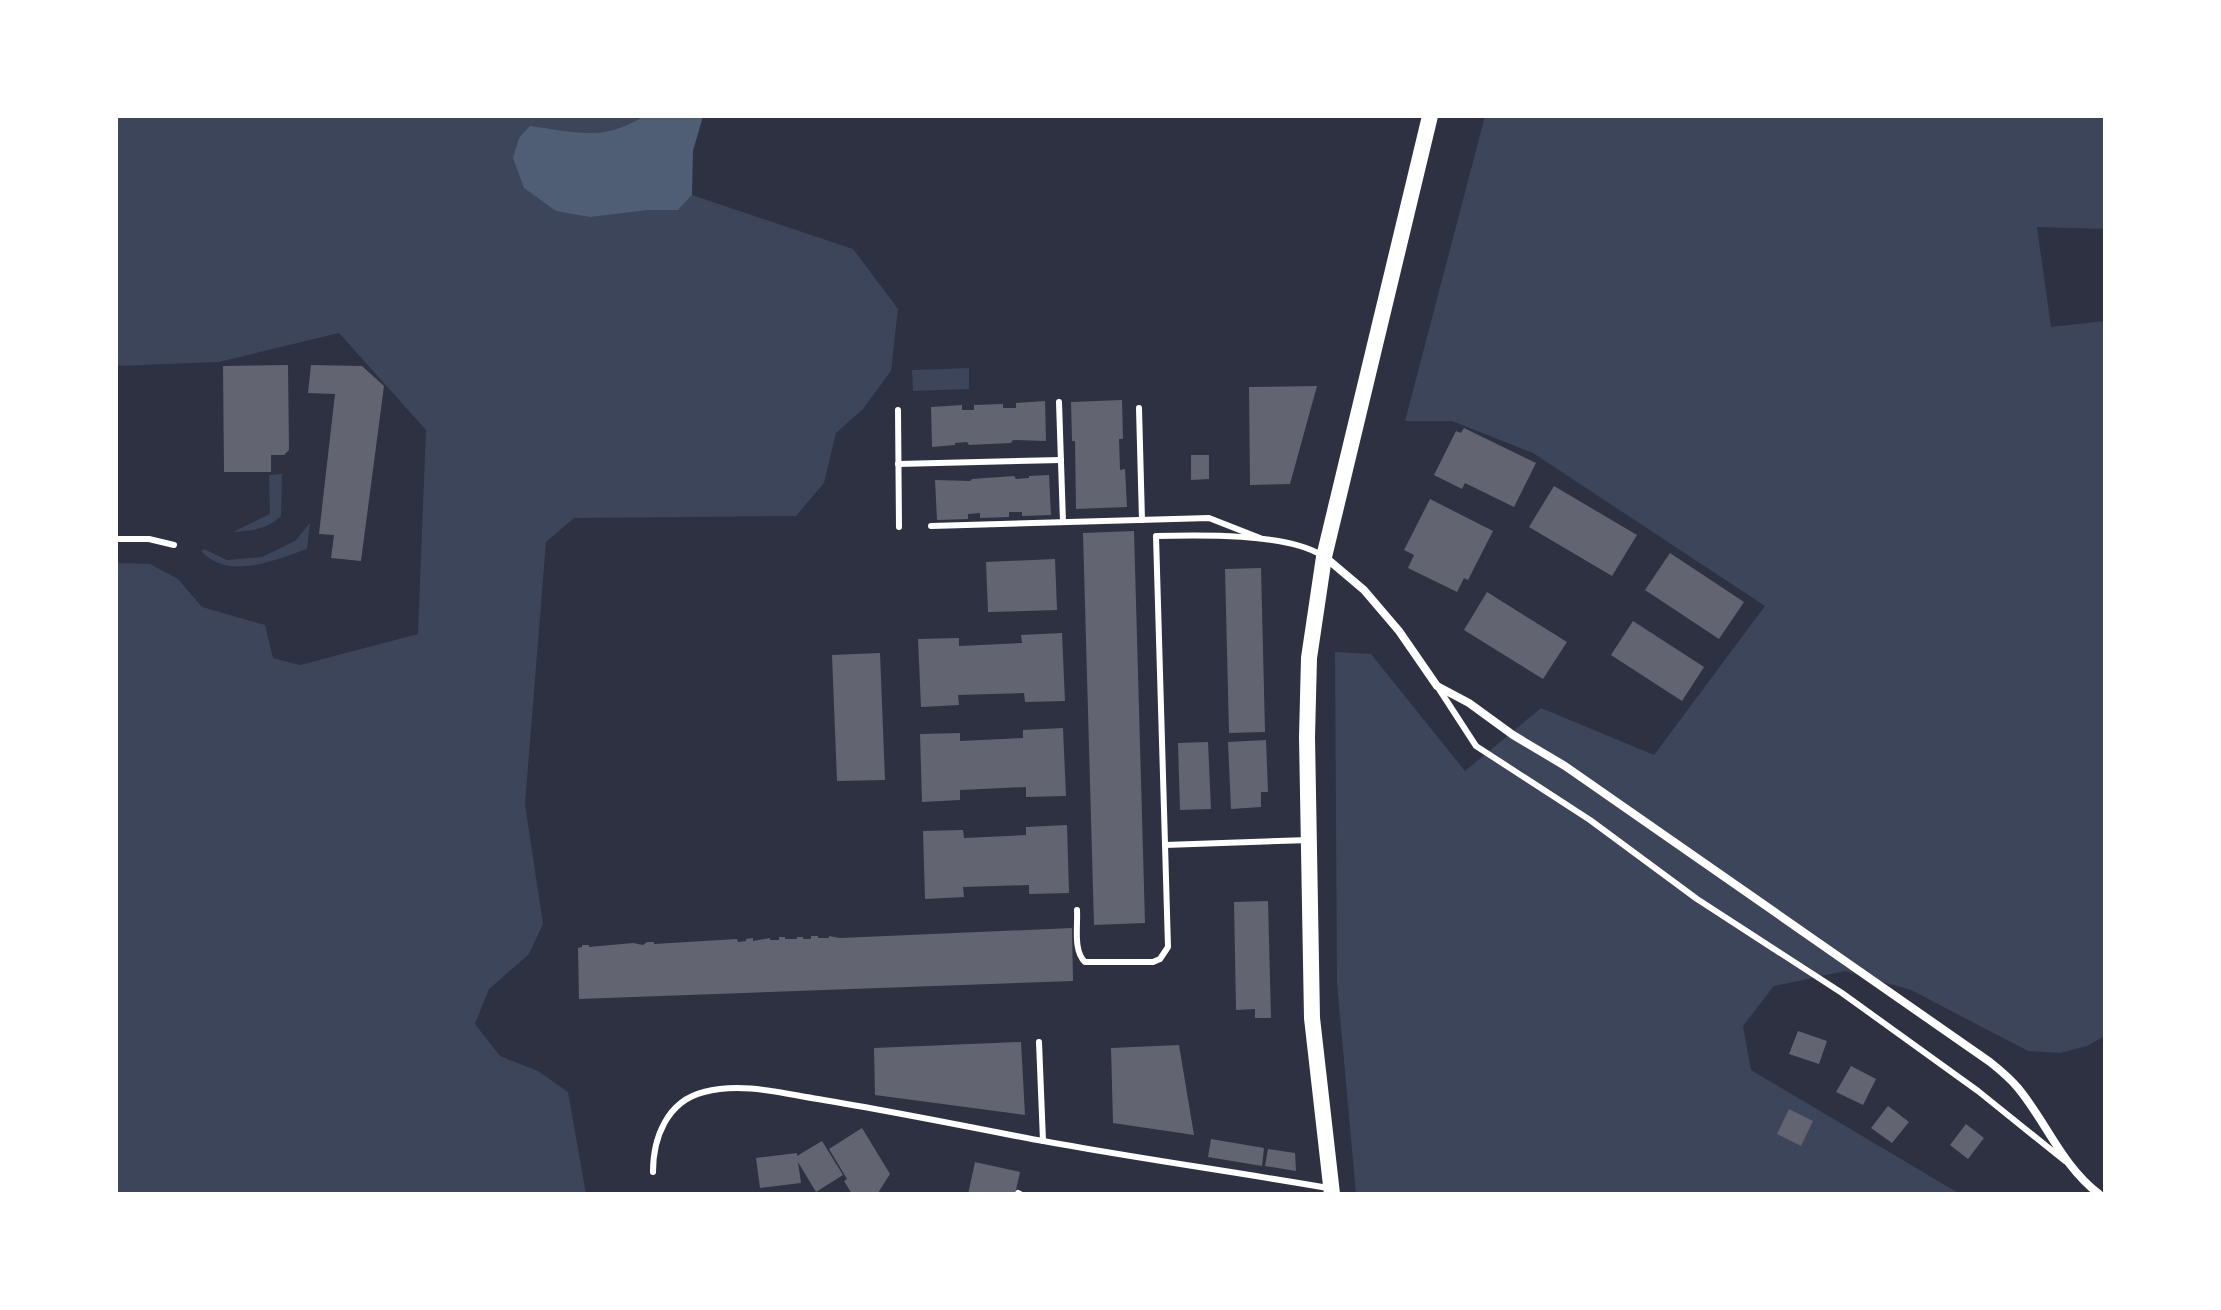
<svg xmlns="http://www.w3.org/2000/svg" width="2221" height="1310" font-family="Commissioner,sans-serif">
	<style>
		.green { fill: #3c4559 }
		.water { fill: #4f5d75 }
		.building { fill: #626471 }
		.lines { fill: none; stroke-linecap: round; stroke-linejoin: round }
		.service { stroke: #fff; stroke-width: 6 }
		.minor { stroke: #fff; stroke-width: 8 }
		.secondary { stroke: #fff; stroke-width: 16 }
	</style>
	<rect width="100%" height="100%" fill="#2d3142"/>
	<g class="green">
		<polygon points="116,116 644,116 623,129 588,134 648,210 678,210 692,195 853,249 898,309 891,371 863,409 836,433 824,483 796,516 574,518 546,542 525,804 543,924 529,954 489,989 475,1024 500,1056 538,1071 568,1092 586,1194 116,1194 116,563 150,564 178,579 202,607 265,625 273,658 300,665 418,634 426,430 339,333 219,362 116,366"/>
		<polygon points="1485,116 2105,116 2105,229 2037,227 2051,327 2105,321 2105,1036 2087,1046 2060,1053 2028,1051 1911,990 1845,971 1774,986 1743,1026 1751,1070 1960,1194 1356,1194 1337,983 1335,652 1371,654 1465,771 1541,708 1654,755 1765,606 1533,453 1452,421 1405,421"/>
		<polygon points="969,368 969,389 913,391 912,370"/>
		<path d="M282 474 281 516C268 529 251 531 233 532L270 514 269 475Z"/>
		<path d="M310 523 307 549C276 560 228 581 201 551L204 549 227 560 262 557 295 541Z"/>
	</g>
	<path class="water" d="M644 116H703L693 151 692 195 678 210H648L590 217 556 211 524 188 513 158 519 138 530 126C575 132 603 142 644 116Z"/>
	<g class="building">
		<polygon points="288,365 289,450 284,455 271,455 271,472 224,472 223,366"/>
		<polygon points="311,365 362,366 384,386 361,561 331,558 334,535 319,534 335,394 308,393"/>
		<polygon points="1317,386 1290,484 1250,485 1249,387"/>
		<polygon points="1122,400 1123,439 1119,439 1120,470 1125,469 1127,507 1076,509 1075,441 1072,441 1071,402"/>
		<polygon points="1045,401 1046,441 1013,440 1011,443 969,445 967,442 955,443 955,445 932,447 931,407 962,405 962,410 974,410 974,405 1003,404 1003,408 1016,408 1016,403"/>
		<polygon points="1464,428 1536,463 1514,507 1465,483 1462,489 1434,475 1456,431 1461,433"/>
		<polygon points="1191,455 1209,455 1209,479 1191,480"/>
		<polygon points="1049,475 1051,515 1022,516 1022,512 1009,512 1009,517 980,518 980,513 968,514 968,519 937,520 935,480 970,481 972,479 1014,476 1016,479 1029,478 1029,476"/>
		<polygon points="1554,486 1637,535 1612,576 1529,527"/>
		<polygon points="1430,499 1493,531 1468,580 1464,578 1457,592 1408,568 1414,555 1404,550"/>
		<polygon points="1134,531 1145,923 1094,925 1083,533"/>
		<polygon points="1670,553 1744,602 1719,639 1645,590"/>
		<polygon points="1055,559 1057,610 988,612 986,562"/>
		<polygon points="1261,568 1265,732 1229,733 1225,569"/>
		<polygon points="1487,592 1567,642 1543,679 1464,630"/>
		<polygon points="1633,621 1704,667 1682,701 1611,655"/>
		<polygon points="1062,633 1065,701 1025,702 1024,693 958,695 959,705 921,707 918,639 959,638 959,646 1022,643 1021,635"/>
		<polygon points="880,653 885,780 837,781 832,655"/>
		<polygon points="1063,728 1066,796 1026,797 1026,787 960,790 960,800 922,802 920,734 960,733 960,741 1023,738 1023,730"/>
		<polygon points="1266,740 1268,792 1261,792 1261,807 1231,809 1228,742"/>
		<polygon points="1208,742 1211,809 1180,810 1178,743"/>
		<polygon points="1067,825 1069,893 1029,894 1029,885 963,887 964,897 925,899 923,831 963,830 964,838 1026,835 1026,827"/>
		<polygon points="1268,901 1271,1018 1255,1018 1255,1009 1236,1010 1234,902"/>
		<polygon points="1072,928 1073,981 579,999 578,948 582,947 582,945 589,945 589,947 633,943 643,945 647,942 654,942 654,944 737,939 738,942 746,941 746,939 753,938 753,941 770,938 770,940 779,940 779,937 785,937 785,939 797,939 797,937 803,937 803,939 811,939 811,936 818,936 818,938 829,938 829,936 840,938"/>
		<polygon points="1798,1031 1827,1041 1819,1064 1789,1054"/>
		<polygon points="1021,1042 1025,1115 875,1095 874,1048"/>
		<polygon points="1179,1045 1194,1135 1113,1123 1111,1048"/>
		<polygon points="1851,1066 1876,1079 1863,1105 1836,1092"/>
		<polygon points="1888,1106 1909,1122 1892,1143 1871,1128"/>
		<polygon points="1789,1109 1813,1121 1801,1146 1777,1134"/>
		<polygon points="1966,1124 1984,1138 1968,1159 1950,1145"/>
		<polygon points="862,1128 890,1174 878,1193 852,1194 844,1181 847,1179 829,1149"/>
		<polygon points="1211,1139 1264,1148 1262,1166 1208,1157"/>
		<polygon points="822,1141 843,1175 816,1192 798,1162 801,1183 760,1188 756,1158 797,1153 797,1156"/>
		<polygon points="1268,1149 1295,1153 1296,1171 1265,1166"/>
		<polygon points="975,1162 1020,1172 1015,1194 968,1194"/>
	</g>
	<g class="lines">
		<g class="service">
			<polyline points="1059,402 1063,522"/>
			<polyline points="1139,408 1142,520"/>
			<polyline points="898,410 899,527"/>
			<polyline points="898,464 1061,460"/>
			<polyline points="931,526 1209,518 1260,538"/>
			<polyline points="116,539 149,539 174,545"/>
			<polyline points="1439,689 1476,746 1590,820 1697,899 1842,993 1978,1091 2065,1161"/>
			<polyline points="1165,845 1309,840"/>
			<path d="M1077 910C1078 926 1073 951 1085 962H1153L1160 959 1168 947 1156 536C1198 535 1286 533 1321 555"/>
			<polyline points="1039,1042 1043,1141"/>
			<path d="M653 1172C653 1138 667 1101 704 1092 741 1082 781 1093 818 1099 884 1110 950 1123 1016 1136 1119 1156 1224 1170 1328 1188"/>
			<polyline points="1018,1193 1020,1194"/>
		</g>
		<path class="minor" d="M1325 557 1364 590 1399 631 1437 686 1469 703 1513 735 1565 766 1990 1062C2000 1070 2010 1078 2018 1088 2047 1123 2062 1166 2099 1194"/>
		<polyline class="secondary" points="1332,1194 1312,1018 1307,737 1309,658 1324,557 1430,116"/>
	</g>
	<rect width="2221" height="1310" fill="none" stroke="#ffffff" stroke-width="236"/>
</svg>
